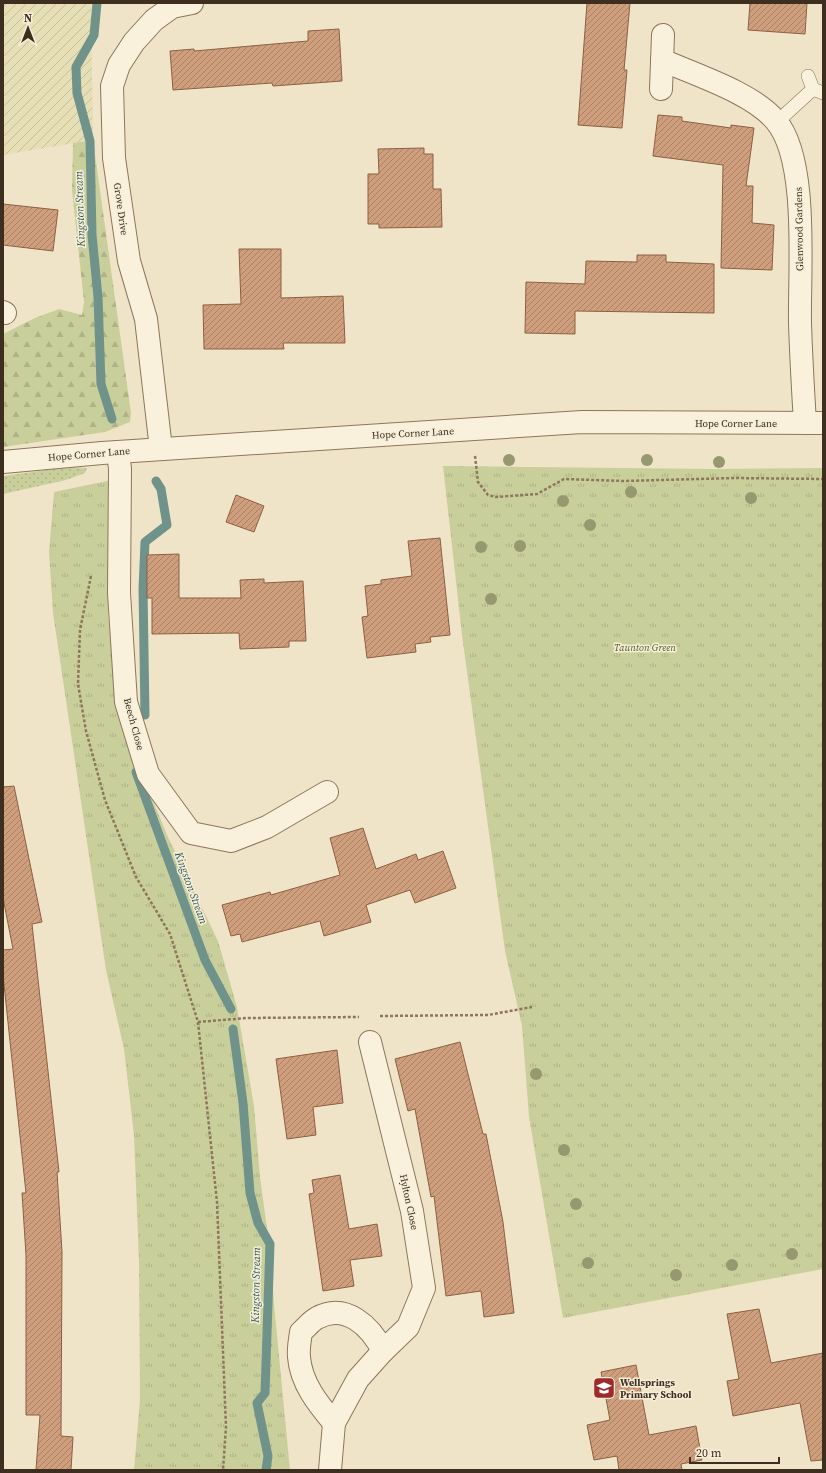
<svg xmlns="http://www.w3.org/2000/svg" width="826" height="1473" font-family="'Source Serif 4',serif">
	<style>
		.farmland { fill: url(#farmland-furrows) }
		.grass { fill: url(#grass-dots) }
		.forest { fill: url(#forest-firs) }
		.park { fill: url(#park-tufts) }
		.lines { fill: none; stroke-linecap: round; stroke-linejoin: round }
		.stream { stroke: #6f938a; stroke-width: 9 }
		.building { fill: url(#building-hatch); stroke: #8d5f41 }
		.service-casing { stroke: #8d765c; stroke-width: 14 }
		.minor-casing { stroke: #8d765c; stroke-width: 24 }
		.path { stroke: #8d765c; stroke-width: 2.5; stroke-dasharray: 3 2; stroke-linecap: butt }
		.service { stroke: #faf1dc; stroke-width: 13 }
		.minor { stroke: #faf1dc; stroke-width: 22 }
		.tree { fill: #96986f }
		.labels { text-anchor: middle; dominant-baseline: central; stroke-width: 3; stroke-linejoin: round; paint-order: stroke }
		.street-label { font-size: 10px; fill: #3d2e20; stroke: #f7eed8 }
		.park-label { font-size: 10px; font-style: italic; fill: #4d5a26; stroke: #f7eed8 }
		.poi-label { font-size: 10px; font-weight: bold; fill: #3d2e20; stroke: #f7eed8; text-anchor: start }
		.water-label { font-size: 11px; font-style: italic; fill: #2f5d5a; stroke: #f7eed8 }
	</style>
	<defs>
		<pattern id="farmland-furrows" width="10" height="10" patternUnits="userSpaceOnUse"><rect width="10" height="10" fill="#e6deb5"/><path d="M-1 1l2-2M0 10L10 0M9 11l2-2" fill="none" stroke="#c6bf9b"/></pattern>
		<pattern id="grass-dots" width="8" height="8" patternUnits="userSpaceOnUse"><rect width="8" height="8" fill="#c9cf9b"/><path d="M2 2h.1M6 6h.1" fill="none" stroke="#aeb285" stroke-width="1.8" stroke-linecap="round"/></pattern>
		<pattern id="forest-firs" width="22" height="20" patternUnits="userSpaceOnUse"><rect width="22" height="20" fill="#c9cf9b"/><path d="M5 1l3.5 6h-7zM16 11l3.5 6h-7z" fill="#aeb285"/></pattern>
		<pattern id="park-tufts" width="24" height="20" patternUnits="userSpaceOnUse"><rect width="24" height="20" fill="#c9cf9b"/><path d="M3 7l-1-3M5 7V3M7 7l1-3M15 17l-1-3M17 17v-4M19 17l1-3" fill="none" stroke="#aeb285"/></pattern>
		<pattern id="building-hatch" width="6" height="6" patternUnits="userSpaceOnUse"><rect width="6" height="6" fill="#cf9f7d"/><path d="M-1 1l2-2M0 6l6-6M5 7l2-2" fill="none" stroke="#a98266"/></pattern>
	</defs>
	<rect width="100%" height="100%" fill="#f0e4c8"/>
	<polygon class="farmland" points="3,3 91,3 93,140 3,155"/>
	<polygon class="grass" points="68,467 87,468 85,473 66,480 3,494 3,476"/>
	<polygon class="forest" points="93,140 131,413 130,422 105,432 3,447 3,334 35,318 59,309 82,315 84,302 72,190 73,143"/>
	<g class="park">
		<polygon points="443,466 715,469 823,468 823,1269 563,1318 529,1117 522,1026 505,951 462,635"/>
		<polygon points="112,480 108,614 118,717 168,837 218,941 237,1007 254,1106 260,1177 271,1258 274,1304 290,1470 134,1470 140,1399 139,1262 134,1135 124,1049 106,970 53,613 49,552 54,492"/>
	</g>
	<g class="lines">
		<g class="stream">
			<polyline points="97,3 94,35 76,67 77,93 90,141 92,235 98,297 101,384 112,419"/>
			<polyline points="145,715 143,589 145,542 167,525 161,489 156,481"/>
			<polyline points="136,772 205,960 231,1009"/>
			<polyline points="233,1029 243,1103 250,1193 258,1223 270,1244 265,1393 257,1403 268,1456 266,1470"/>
		</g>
	</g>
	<g class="building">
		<polygon points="587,3 630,3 624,70 627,70 622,128 578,125"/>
		<polygon points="750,3 807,3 805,34 748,30"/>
		<polygon points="339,29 342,81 273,86 272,83 173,90 170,51 194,49 194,51 308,41 308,31"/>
		<polygon points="658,115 682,117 682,121 731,128 731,125 754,128 746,186 753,186 752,223 774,225 772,270 721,268 723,165 653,156"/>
		<polygon points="424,148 424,154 433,154 433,189 441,189 442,227 379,228 379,224 368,224 368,174 379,174 378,149"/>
		<polygon points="3,204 58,210 53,251 3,245"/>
		<polygon points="239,249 281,249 281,298 343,296 345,343 283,343 284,349 204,349 203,305 241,304"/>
		<polygon points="637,255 666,255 666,262 714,264 714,313 575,311 575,334 525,333 526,282 585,284 586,261 637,262"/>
		<polygon points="236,495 264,506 254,532 226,522"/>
		<polygon points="440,538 450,635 430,637 431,642 415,644 416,652 367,658 362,617 368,616 365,586 381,584 381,580 412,576 408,541"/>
		<polygon points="179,554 179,598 241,598 240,580 264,579 264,583 303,581 306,641 289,641 289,647 240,649 239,633 152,634 152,598 147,598 147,555"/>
		<polygon points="14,786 42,922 32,924 59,1172 57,1172 62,1252 61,1436 73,1437 71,1470 36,1470 40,1415 26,1415 26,1255 22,1193 26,1193 3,975 3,950 13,949 3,898 3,787"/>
		<polygon points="363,828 376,869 416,854 418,860 443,851 456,888 415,903 410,890 366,905 371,922 324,936 320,921 242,942 240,934 231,936 222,905 270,892 271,895 340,875 330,838"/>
		<polygon points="460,1042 483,1134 486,1134 503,1222 514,1313 484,1317 481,1291 446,1296 434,1196 431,1197 415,1109 408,1111 395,1059"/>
		<polygon points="337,1050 343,1103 313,1107 316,1135 287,1139 276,1059"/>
		<polygon points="340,1175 349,1229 377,1224 382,1256 350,1260 354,1286 323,1291 309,1194 314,1193 312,1180"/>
		<polygon points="759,1309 771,1363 823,1353 823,1460 811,1461 800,1403 733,1416 727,1381 739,1379 727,1314"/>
		<polygon points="636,1365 649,1435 696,1426 702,1460 681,1464 682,1470 619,1470 617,1456 594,1460 587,1425 610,1420 601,1372"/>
	</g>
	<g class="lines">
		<g class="service-casing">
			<g id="service">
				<polyline points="808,76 813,89 823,93"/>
				<polyline points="777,122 813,89"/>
			</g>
		</g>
		<g class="minor-casing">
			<g id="minor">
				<path d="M662 60C696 75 753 93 776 121 809 160 799 271 800 323 801 356 803 390 805 423"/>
				<polyline points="661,89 663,35"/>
				<polyline points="3,312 5,313"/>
				<polyline points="161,449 146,319 129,261 114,158 112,86 119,65 134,42 154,20 172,7 192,3"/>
				<polyline points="118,452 120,469 119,593 126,702 148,774 191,833 231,841 267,827 327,792"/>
				<polyline points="3,462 102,453 582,422 823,423"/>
				<path d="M334 1423C318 1404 301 1383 299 1357 298 1349 300 1340 301 1332 306 1328 311 1321 317 1318 346 1302 371 1327 383 1351"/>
				<polyline points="330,1470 334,1423 358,1379 383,1351 408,1327 424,1288 412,1211 370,1042"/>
			</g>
		</g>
		<g class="path">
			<polyline points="475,456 478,482 488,495 496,497 537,494 564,479 623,481 735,478 823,479"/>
			<polyline points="91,576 80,630 78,684 86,731 105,800 136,877 170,934 198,1022 217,1202 226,1427 223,1470"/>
			<polyline points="380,1016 488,1015 532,1007"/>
			<polyline points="198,1022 247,1018 359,1017"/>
		</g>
		<use href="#service" class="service"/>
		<use href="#minor" class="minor"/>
	</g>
	<g class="tree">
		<circle cx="509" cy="460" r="6"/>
		<circle cx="647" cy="460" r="6"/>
		<circle cx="719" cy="462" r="6"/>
		<circle cx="631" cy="492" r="6"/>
		<circle cx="751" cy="498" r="6"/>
		<circle cx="563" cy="501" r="6"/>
		<circle cx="590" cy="525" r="6"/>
		<circle cx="520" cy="546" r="6"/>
		<circle cx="481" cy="547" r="6"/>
		<circle cx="491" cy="599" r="6"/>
		<circle cx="536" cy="1074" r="6"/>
		<circle cx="564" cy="1150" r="6"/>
		<circle cx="576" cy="1204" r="6"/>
		<circle cx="792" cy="1254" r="6"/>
		<circle cx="588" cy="1263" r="6"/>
		<circle cx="732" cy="1265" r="6"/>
		<circle cx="676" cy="1275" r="6"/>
	</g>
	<defs>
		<g id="school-square" transform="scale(1.15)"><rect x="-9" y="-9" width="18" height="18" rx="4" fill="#9e2a2b" stroke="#f7eed8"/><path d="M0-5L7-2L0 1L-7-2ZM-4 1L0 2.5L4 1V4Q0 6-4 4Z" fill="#fff"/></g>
	</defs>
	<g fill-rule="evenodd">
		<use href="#school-square" x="604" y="1388"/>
	</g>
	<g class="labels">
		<g class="street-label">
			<text transform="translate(121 209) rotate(82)">Grove Drive</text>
			<text transform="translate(799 229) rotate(-91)">Glenwood Gardens</text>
			<text x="736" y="423">Hope Corner Lane</text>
			<text transform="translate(413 433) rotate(-3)">Hope Corner Lane</text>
			<text transform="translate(89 454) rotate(-5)">Hope Corner Lane</text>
			<text transform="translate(134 724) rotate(75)">Beech Close</text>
			<text transform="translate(409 1202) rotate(78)">Hylton Close</text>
		</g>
		<g class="park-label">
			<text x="645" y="647">Taunton Green</text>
		</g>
		<g class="poi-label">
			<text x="620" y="1382">Wellsprings<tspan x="620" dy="12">Primary School</tspan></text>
		</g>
		<g class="water-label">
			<text transform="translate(80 209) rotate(-92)">Kingston Stream</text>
			<text transform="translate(191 888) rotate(70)">Kingston Stream</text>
			<text transform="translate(256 1285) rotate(-89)">Kingston Stream</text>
		</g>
	</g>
	<rect width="826" height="1473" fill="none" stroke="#3d2e20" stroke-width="8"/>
	<g transform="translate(28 28)" stroke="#f7eed8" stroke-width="3" paint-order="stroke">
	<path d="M0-3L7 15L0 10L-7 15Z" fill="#3d2e20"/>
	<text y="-6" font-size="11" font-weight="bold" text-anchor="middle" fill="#3d2e20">N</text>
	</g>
	<path d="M690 1457v6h89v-6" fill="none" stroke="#3d2e20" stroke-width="2"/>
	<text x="696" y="1457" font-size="12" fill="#3d2e20" stroke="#f7eed8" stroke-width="3" paint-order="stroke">20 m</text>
</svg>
